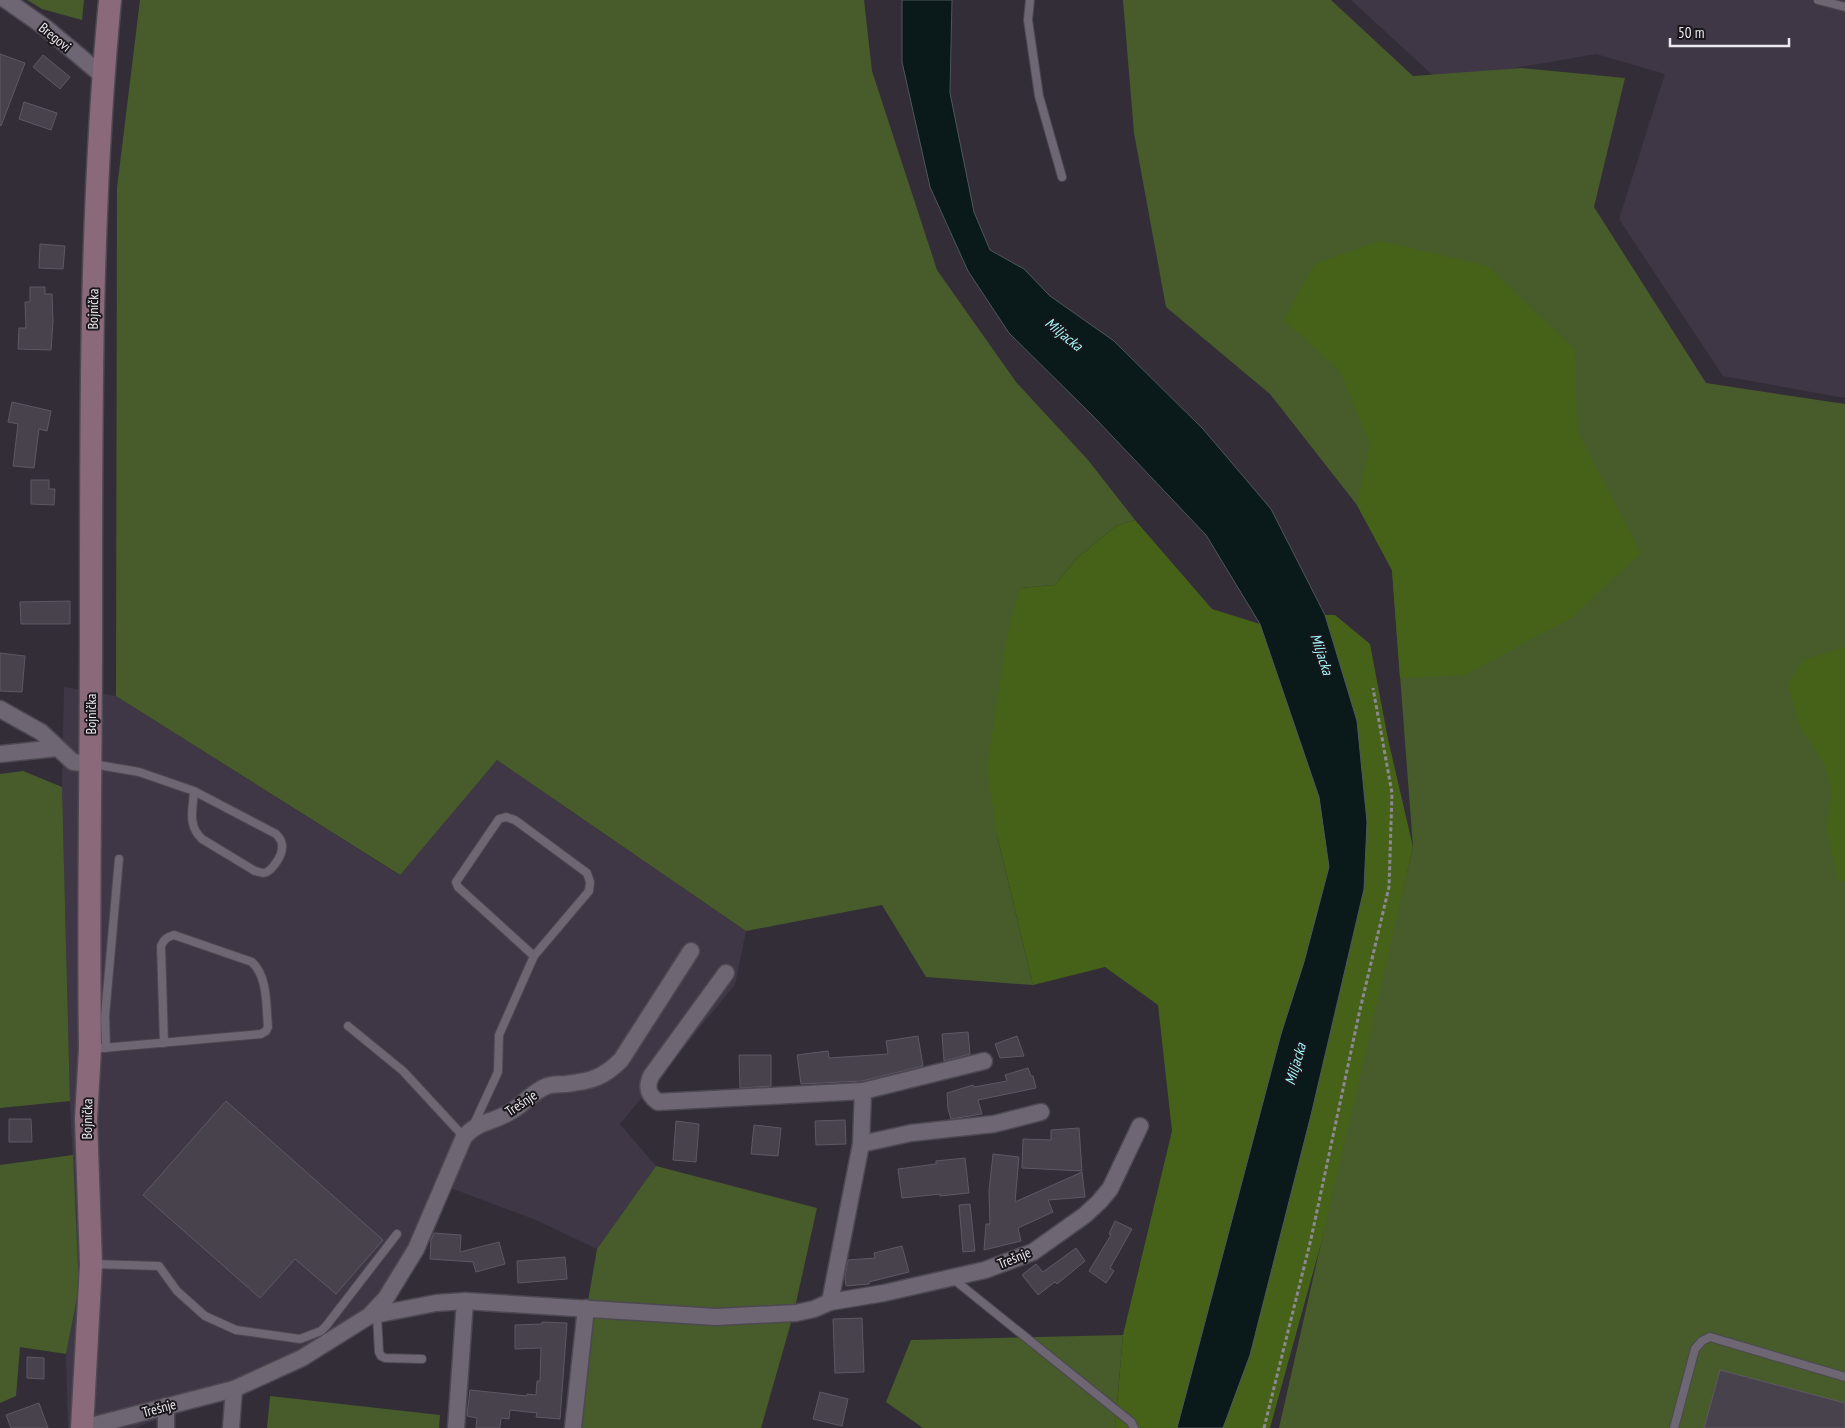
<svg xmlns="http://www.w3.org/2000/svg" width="1845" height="1428" font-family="'PT Sans Narrow',sans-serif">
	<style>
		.built { fill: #403746 }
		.green { fill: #475c2a }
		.forest { fill: #466218 }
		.water { fill: #0a191a; stroke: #4e575a }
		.building { fill: #48424d; stroke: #5f5864 }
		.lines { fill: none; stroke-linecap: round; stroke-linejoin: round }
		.service-casing { stroke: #4d4851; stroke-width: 10 }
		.minor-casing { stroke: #4d4851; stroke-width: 19 }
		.secondary-casing { stroke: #4d4851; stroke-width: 25 }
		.path { stroke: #8d8891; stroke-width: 3; stroke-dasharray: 4 2.5; stroke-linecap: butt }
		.service { stroke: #6e6773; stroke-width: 8 }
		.minor { stroke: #6e6773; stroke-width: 16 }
		.secondary { stroke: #8a697a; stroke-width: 22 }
		.labels { text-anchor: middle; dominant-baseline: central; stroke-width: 4; stroke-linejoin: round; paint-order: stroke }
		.street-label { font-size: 14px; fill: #ece8ef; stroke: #19171b }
		.water-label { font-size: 15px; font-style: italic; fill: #a2f5f8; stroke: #19171b }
	</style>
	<rect width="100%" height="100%" fill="#332d38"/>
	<g class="built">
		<polygon points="1351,0 1845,0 1845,398 1723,376 1619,219 1665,74 1596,54 1439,81"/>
		<polygon points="64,687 116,696 399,875 497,760 746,931 735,985 620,1124 656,1166 597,1249 536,1220 448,1187 379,1316 318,1358 239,1391 134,1428 68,1428 66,1354 79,1288 70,1101 62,787"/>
	</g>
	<g class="green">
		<polygon points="27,0 84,0 82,20 42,9"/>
		<polygon points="140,0 864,0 872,71 937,270 1016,382 1088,460 1135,520 1116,526 1077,558 1055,585 1020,588 997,835 1033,985 926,977 882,905 746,931 497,760 400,875 116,696 117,188"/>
		<polygon points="1123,0 1331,0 1413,76 1522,68 1625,78 1594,207 1706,383 1845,404 1845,1428 1279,1428 1380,984 1413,847 1392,570 1357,505 1270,394 1166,307 1134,133"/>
		<polygon points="23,771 62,787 70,1101 0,1108 0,774"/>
		<polygon points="73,1155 79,1288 66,1354 20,1347 16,1396 0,1403 0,1165"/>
		<polygon points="656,1166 817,1208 794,1312 761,1428 579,1428 588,1301 597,1249"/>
		<polygon points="1123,1335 1115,1428 923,1428 886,1402 911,1340"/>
		<polygon points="270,1396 440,1415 439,1428 267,1428"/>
	</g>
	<g class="forest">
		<polygon points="1380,241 1488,266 1575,350 1577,431 1641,553 1571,618 1465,675 1400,678 1392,570 1357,505 1370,444 1340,371 1284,320 1315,264"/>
		<polygon points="1135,520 1212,609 1260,624 1290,615 1335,615 1370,644 1388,739 1413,847 1322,1240 1270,1428 1115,1428 1123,1335 1172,1131 1158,1005 1105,967 1033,985 997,835 987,768 1007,636 1020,588 1055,585 1077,558 1116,526"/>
		<polygon points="1845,647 1845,882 1838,880 1827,830 1832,791 1825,765 1799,725 1788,684 1803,660"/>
	</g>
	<polygon class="water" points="902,0 952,0 950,93 974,212 990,250 1024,269 1050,296 1114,341 1203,429 1271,509 1325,615 1357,721 1367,822 1364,889 1311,1115 1250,1355 1223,1428 1177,1428 1281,1034 1304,962 1329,867 1319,797 1260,624 1206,535 1094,417 1009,333 968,271 930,187 902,62"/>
	<g class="building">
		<polygon points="0,54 25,63 1,126 0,125"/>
		<polygon points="43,55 70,77 60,89 33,67"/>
		<polygon points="24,102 57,113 51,130 19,119"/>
		<polygon points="40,244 65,246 63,269 39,268"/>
		<polygon points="30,287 45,287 45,294 52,294 53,322 51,350 18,349 19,328 26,328 25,302 30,302"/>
		<polygon points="12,402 51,411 47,431 39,429 34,468 13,466 18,424 8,422"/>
		<polygon points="31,480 49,480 49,489 55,489 54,505 31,504"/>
		<polygon points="70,601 70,624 21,624 20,602"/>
		<polygon points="0,653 25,656 22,692 0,691"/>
		<polygon points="968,1032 970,1054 944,1061 942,1034"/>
		<polygon points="918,1036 923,1066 862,1081 801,1084 797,1055 828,1051 829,1058 888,1054 886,1041"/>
		<polygon points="1017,1036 1024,1056 1000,1058 995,1044"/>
		<polygon points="739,1055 771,1055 771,1086 740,1088"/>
		<polygon points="1028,1068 1031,1076 1033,1076 1036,1088 978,1100 982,1114 951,1119 948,1109 947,1093 973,1085 974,1087 1007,1081 1005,1075"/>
		<polygon points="226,1101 383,1240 336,1294 295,1259 260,1298 143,1195"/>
		<polygon points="9,1119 31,1119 32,1142 9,1142"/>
		<polygon points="845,1120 846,1144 816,1145 815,1121"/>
		<polygon points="676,1121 699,1124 696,1162 673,1160"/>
		<polygon points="754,1125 781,1128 778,1156 751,1154"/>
		<polygon points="1079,1128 1082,1171 1022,1168 1023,1139 1051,1140 1051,1130"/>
		<polygon points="993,1154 1019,1157 1015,1202 1082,1172 1085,1197 1048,1200 1053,1212 1018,1228 1021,1241 984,1250 986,1224 990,1224 989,1191"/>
		<polygon points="965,1158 969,1193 940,1196 940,1194 902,1198 898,1169 936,1164 936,1161"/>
		<polygon points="970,1204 975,1251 963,1252 959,1205"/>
		<polygon points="1115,1221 1132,1229 1110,1268 1114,1271 1106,1283 1089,1271 1111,1235 1109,1234"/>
		<polygon points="434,1233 461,1235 460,1252 499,1242 505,1264 476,1272 473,1262 430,1259 431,1240"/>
		<polygon points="902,1246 909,1272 869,1282 869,1284 846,1286 845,1277 848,1260 875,1258 874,1253"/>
		<polygon points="1076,1248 1085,1261 1057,1284 1055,1282 1038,1295 1022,1275 1036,1264 1043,1272"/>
		<polygon points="565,1257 567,1279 518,1283 517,1261"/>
		<polygon points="862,1318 864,1372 835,1373 833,1319"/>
		<polygon points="542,1322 567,1323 560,1419 536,1417 537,1413 510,1410 509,1419 501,1418 500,1428 476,1428 477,1418 467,1416 470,1390 527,1396 527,1394 536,1395 537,1381 540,1381 541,1348 515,1349 515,1325 542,1324"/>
		<polygon points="27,1357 44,1358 44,1379 27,1378"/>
		<polygon points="1720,1370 1845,1403 1845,1428 1704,1428"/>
		<polygon points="820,1392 848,1399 842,1426 813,1419"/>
		<polygon points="39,1403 48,1428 11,1428 6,1415"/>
	</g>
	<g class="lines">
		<g class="service-casing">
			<g id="service">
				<polyline points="1030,0 1028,20 1039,96 1062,177"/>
				<polyline points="1818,0 1845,7"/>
				<path d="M93 764 139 772 194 791 276 834C280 838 283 842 282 848 282 856 271 873 263 873 262 873 256 871 255 871L202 839C187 825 193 809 194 791"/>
				<polyline points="348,1026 403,1071 464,1137"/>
				<polyline points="106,1048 105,1016 119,859"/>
				<path d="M91 1049 261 1034 266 1031 268 1027C266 1006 268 977 252 962L174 935C167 937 164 939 161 946L164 1043"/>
				<polyline points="473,1126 498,1072 499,1035 534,956 589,891 590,882 587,873 515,820 506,817 499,819 456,882 458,887 534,956"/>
				<polyline points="93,1264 159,1266 177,1291 205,1316 236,1330 300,1339 321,1331 326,1326 397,1234"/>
				<polyline points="952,1278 1131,1422 1134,1428"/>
				<polyline points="377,1315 379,1352 381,1356 385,1358 422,1359"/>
				<polyline points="1674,1428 1695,1349 1702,1341 1710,1337 1845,1377"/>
			</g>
		</g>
		<g class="minor-casing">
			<g id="minor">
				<polyline points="6,0 46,28 103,76"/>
				<polyline points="0,709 41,732 73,762 91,764"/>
				<polyline points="0,754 57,748"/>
				<path d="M726 973 651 1076C646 1087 648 1095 658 1102L863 1091 861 1144 830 1302"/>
				<polyline points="863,1091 984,1061"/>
				<polyline points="861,1144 911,1133 994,1124 1041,1112"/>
				<polyline points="369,1316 436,1303 465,1301 716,1317 796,1313 814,1309 830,1302 884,1293 985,1270 1033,1252 1085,1215 1099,1202 1110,1189 1140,1126"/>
				<path d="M83 1428 234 1389 302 1358 369 1316 386 1298 416 1249 464 1137C478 1121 492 1123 510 1112 523 1105 533 1091 547 1086 553 1084 560 1084 566 1084 591 1081 603 1078 621 1060L691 951"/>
				<polyline points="166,1428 166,1406"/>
				<polyline points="231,1428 234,1389"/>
				<polyline points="456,1428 465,1301"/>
				<polyline points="573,1428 586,1308"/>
			</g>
		</g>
		<g class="secondary-casing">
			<path id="secondary" d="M82 1428 91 1264 86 1119 90 1049C88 909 91 768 91 627 91 418 90 208 110 0"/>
		</g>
		<polyline class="path" points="1264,1428 1311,1239 1359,1014 1389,887 1392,793 1373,688"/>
		<use href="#service" class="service"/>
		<use href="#minor" class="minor"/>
		<use href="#secondary" class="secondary"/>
	</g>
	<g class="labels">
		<g class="street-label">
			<text transform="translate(55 37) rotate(39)">Bregovi</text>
			<text transform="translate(93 309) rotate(-89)">Bojnička</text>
			<text transform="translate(91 714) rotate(-90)">Bojnička</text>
			<text transform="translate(521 1103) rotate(-34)">Trešnje</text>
			<text transform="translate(87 1119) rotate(-89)">Bojnička</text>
			<text transform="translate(1014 1258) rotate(-22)">Trešnje</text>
			<text transform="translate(159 1408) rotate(-15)">Trešnje</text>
		</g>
		<g class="water-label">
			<text transform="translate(1064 334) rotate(39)">Miljacka</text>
			<text transform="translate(1322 654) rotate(72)">Miljacka</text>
			<text transform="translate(1295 1064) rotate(-74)">Miljacka</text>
		</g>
	</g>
	<path d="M1670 38v8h119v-8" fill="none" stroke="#ece8ef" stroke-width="2.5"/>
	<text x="1678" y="38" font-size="15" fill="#ece8ef" stroke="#19171b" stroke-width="4" paint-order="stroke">50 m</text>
</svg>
